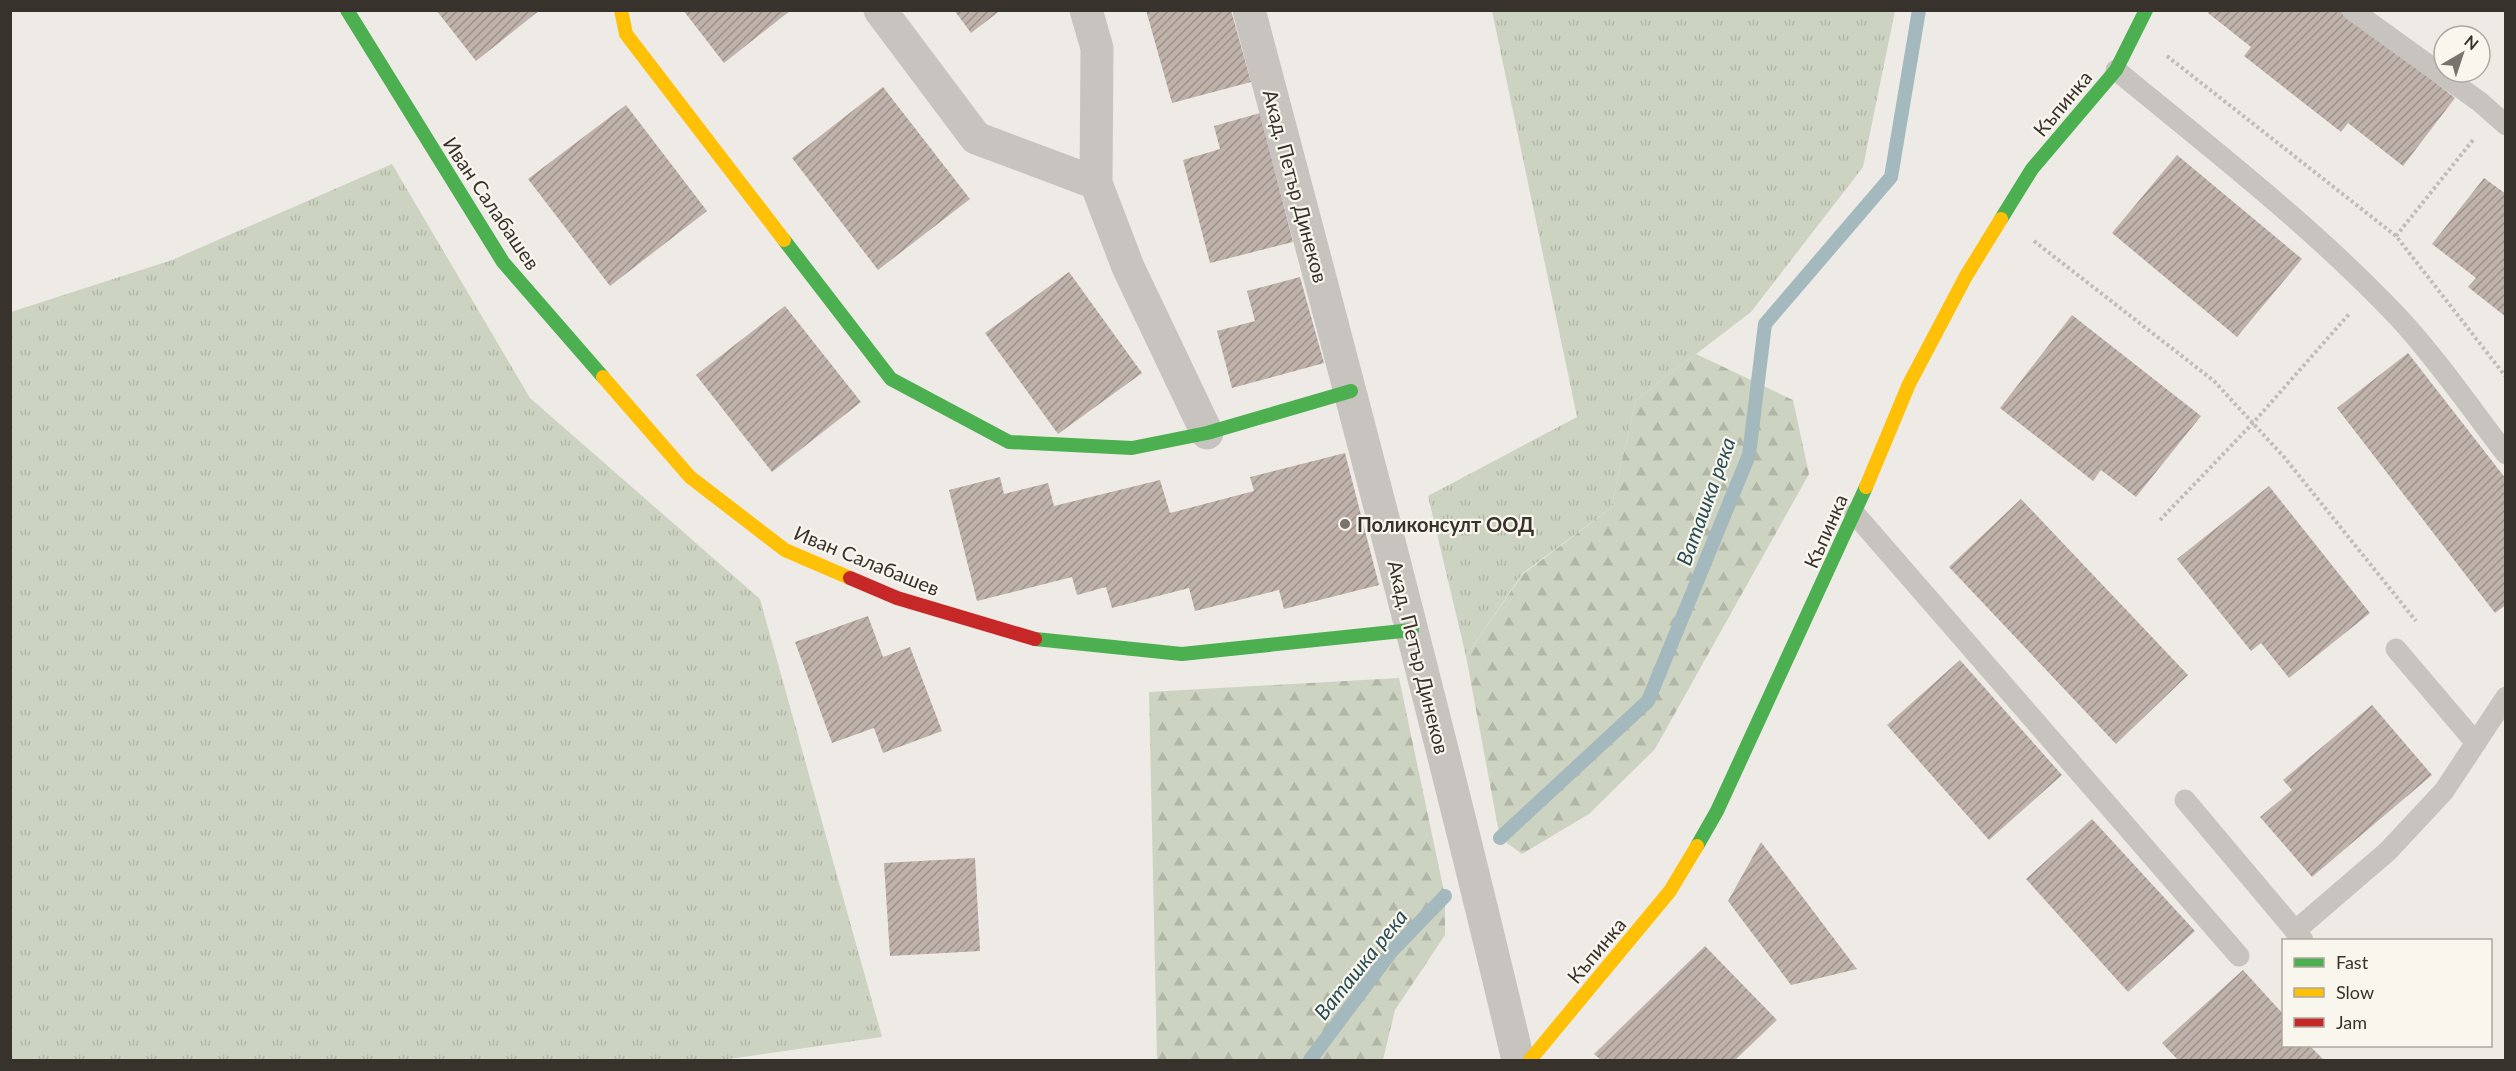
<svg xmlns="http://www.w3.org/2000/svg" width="2516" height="1071" font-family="Lato,sans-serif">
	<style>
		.grass { fill: url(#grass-tufts) }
		.forest { fill: url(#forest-firs) }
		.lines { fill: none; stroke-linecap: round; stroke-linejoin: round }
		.stream { stroke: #a4b9bd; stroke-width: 14 }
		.building { fill: url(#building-hatch) }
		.path { stroke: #c0bcb6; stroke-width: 4; stroke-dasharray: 3 3; stroke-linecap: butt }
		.lane { stroke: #c7c3be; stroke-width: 21 }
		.street { stroke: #c7c3be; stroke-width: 33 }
		.fast { stroke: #4caf50; stroke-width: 14 }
		.slow { stroke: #ffc107; stroke-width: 14 }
		.jam { stroke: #c62828; stroke-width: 14 }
		.poi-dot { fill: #78736d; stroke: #f9f6ee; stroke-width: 2 }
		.labels { text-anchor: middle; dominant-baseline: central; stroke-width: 4.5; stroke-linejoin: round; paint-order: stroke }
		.street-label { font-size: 20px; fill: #38322c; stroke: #f9f6ee }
		.poi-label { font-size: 20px; font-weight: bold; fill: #38322c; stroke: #f9f6ee; text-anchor: start }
		.water-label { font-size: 21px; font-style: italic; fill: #264c55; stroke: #f9f6ee }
	</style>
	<defs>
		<pattern id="grass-tufts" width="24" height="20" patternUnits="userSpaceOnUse" patternTransform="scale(1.5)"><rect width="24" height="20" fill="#cdd3c1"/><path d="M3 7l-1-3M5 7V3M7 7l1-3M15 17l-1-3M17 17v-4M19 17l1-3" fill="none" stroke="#b1b6a6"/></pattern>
		<pattern id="forest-firs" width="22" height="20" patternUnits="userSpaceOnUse" patternTransform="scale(1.5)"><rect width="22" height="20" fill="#cdd3c1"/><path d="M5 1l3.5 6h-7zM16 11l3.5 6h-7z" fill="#b1b6a6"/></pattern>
		<pattern id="building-hatch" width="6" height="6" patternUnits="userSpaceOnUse" patternTransform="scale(1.5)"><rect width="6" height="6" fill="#bfb2aa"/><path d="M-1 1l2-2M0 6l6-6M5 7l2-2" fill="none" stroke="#9c918b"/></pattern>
	</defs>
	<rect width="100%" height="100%" fill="#eeebe6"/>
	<g class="grass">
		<polygon points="1492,11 1895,11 1863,167 1751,312 1636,400 1611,508 1523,573 1466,656 1428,496 1577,417"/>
		<polygon points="392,164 530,398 760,599 882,1037 722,1060 11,1060 11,312 172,260"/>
	</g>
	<g class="forest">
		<polygon points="1696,354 1793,400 1809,474 1655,749 1589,814 1522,854 1500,838 1466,656 1523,574 1611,508 1636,400"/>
		<polygon points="1399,678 1445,896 1445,935 1395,1010 1383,1060 1157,1060 1149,692"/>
	</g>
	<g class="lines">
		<g class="stream">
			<polyline points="1500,838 1648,701 1749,455 1765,324 1891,177 1919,10"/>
			<polyline points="1310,1060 1391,952 1445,896"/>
		</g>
	</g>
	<g class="building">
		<polygon points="436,10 540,10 476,61"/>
		<polygon points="683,10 791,10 724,63"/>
		<polygon points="954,10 1001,10 971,33"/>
		<polygon points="1146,10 1231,10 1251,82 1172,103"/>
		<polygon points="2210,10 2342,10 2455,98 2403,166 2348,123 2341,132 2244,56 2251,47 2208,13"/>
		<polygon points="883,87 970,199 878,270 792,158"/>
		<polygon points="626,105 707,211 610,286 528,179"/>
		<polygon points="1260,113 1293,242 1210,263 1183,160 1220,149 1214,126"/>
		<polygon points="2177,155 2302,259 2237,337 2112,233"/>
		<polygon points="2484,178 2506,194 2506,317 2468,287 2476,278 2432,244"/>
		<polygon points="1069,272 1142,373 1058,434 985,333"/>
		<polygon points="1300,277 1324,363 1232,388 1217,331 1255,321 1247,291"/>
		<polygon points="785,306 861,402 772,472 696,375"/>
		<polygon points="2072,315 2201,416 2136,497 2101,470 2093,481 2000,408"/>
		<polygon points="2408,353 2506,479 2506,605 2495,613 2337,408"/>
		<polygon points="1345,453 1379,585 1284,609 1279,590 1195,611 1189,588 1112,608 1106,587 1077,595 1072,577 977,601 949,490 1000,477 1004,494 1048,483 1054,506 1160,480 1170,513 1254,491 1250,477"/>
		<polygon points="2269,486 2370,613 2289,678 2261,643 2251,651 2177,559"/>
		<polygon points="2021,499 2188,675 2116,744 1949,567"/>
		<polygon points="868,616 883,657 910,647 942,731 883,753 874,728 832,743 795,642"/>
		<polygon points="1960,660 2062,775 1989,840 1887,725"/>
		<polygon points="2372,705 2432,775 2312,877 2260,817 2292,790 2283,780"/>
		<polygon points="2092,819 2195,931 2128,992 2026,879"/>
		<polygon points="1761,842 1857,969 1791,985 1728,901"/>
		<polygon points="975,858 980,951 890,956 884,863"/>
		<polygon points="1705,946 1777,1020 1735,1060 1601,1060 1594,1054"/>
		<polygon points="2243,970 2284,1015 2284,1046 2310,1046 2324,1060 2178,1060 2162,1043"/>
	</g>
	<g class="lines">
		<g class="path">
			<polyline points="2167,56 2396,236 2506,377"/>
			<polyline points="2396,236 2473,140"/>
			<polyline points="2034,241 2214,381 2284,457 2416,621"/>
			<polyline points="2160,520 2253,423 2350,313"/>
		</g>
		<g class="lane">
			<polyline points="2352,10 2480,102 2506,125"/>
			<path d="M2116 70C2213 150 2313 227 2399 318 2437 359 2472 410 2506 454"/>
			<polyline points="1855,514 2239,956"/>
			<polyline points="2396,649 2476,743"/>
			<polyline points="2185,800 2303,940"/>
			<polyline points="2295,931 2388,851 2444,791 2506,697"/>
		</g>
		<g class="street">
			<polyline points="880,10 976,138 1096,183"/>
			<polyline points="1086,10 1097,48 1096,183 1128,267 1207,433"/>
			<path d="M1249 10C1342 360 1435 709 1518 1060"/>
		</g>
		<g class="fast">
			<polyline points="347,10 503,262 603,377"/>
			<polyline points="2001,219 2032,169 2116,70 2146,10"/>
			<polyline points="784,240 891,379 1009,442 1132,448 1207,433 1351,391"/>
			<polyline points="1035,639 1182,654 1412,630"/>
			<polyline points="1697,846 1717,811 1866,487"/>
		</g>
		<g class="slow">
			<polyline points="621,10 626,34 784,240"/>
			<polyline points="603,377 690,477 785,550 850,578"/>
			<polyline points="1866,487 1909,384 1966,276 2001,219"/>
			<polyline points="1530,1060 1670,891 1697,846"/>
		</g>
		<polyline class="jam" points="850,578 897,598 1035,639"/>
	</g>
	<circle class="poi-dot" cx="1345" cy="524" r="6"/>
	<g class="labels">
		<g class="street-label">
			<text transform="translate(2062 103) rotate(-50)">Къпинка</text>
			<text transform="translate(1296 186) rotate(75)">Акад. Петър Динеков</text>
			<text transform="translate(492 203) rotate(56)">Иван Салабашев</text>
			<text transform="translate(1825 531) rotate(-66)">Къпинка</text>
			<text transform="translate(867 560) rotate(22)">Иван Салабашев</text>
			<text transform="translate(1419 657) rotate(76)">Акад. Петър Динеков</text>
			<text transform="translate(1596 950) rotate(-50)">Къпинка</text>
		</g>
		<g class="poi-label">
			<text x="1357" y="524">Поликонсулт ООД</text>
		</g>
		<g class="water-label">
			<text transform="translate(1705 501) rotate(-70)">Ваташка река</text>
			<text transform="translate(1360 964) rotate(-51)">Ваташка река</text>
		</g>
	</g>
	<rect width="2516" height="1071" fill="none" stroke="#38322c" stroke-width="24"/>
	<rect x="2282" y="939" width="210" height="108" fill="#f9f6ee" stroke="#aca8a0" stroke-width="1.5"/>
	<rect x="2294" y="958" width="30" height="9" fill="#4caf50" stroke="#aca8a0" stroke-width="1.5"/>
	<text x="2336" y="969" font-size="18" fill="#38322c">Fast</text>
	<rect x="2294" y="988" width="30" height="9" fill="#ffc107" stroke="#aca8a0" stroke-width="1.5"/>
	<text x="2336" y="999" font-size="18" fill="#38322c">Slow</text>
	<rect x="2294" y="1018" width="30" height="9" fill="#c62828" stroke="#aca8a0" stroke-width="1.5"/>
	<text x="2336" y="1029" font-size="18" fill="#38322c">Jam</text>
	<g transform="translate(2462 54) rotate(39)"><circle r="28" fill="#f9f6ee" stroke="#aca8a0" stroke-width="1.5"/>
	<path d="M0-4.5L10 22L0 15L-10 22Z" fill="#78736d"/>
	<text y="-9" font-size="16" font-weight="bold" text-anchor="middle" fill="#38322c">N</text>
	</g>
</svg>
